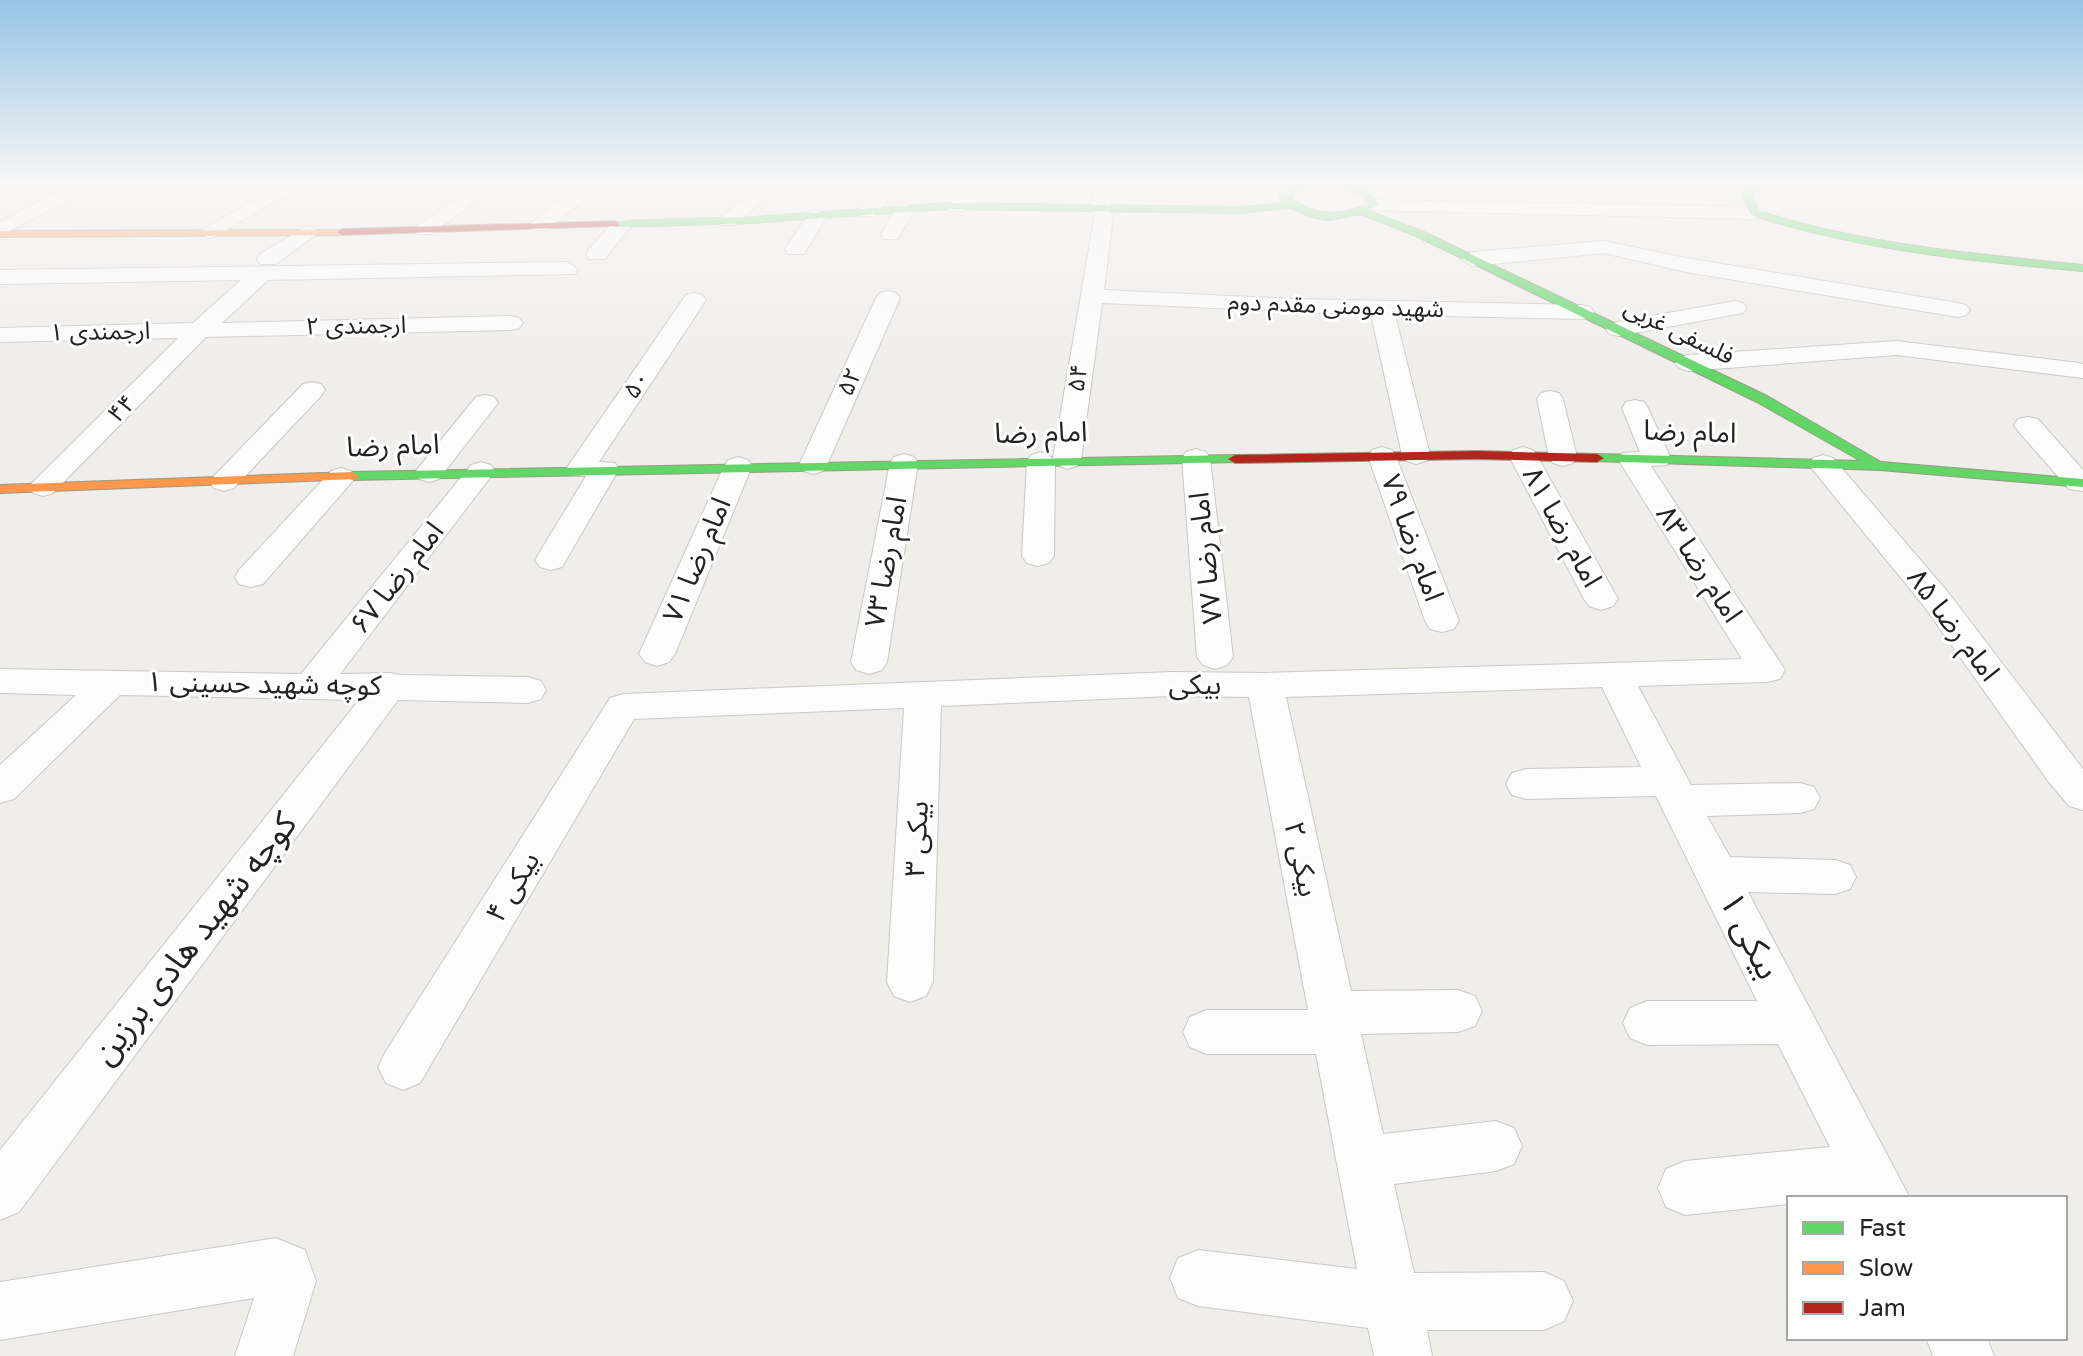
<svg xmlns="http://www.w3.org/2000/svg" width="2083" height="1356" font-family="'Varela Round','Noto Sans Arabic',sans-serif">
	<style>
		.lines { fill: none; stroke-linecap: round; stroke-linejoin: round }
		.street-casing { stroke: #c9c8c7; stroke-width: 2 }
		.fast-casing { stroke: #999a82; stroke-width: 2 }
		.slow-casing { stroke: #999a82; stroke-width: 2 }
		.jam-casing { stroke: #999a82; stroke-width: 2 }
		.street { fill: #fdfcfc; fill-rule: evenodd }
		.fast { fill: #63d668; fill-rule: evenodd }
		.slow { fill: #ff974d; fill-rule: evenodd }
		.jam { fill: #b3261e; fill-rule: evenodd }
		.labels { text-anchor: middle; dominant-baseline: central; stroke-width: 6; stroke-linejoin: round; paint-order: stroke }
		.far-street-label { font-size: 24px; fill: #222; stroke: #fff }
		.street-label { font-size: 28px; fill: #222; stroke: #fff }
		.near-street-label { font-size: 34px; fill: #222; stroke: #fff }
	</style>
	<rect width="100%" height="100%" fill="#f0eeeb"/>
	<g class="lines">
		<g class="street-casing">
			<g id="street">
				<polygon points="73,184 98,184 0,236 0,222"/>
				<polygon points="281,184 305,184 216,236 209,238 199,232"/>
				<polygon points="478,184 500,184 431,234 417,234 414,230 417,226"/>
				<polygon points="583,184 605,184 546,230 532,230 529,226 532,222"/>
				<polygon points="761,184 782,184 735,225 721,225 718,221 721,217"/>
				<polygon points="882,184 902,184 874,216 860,216 857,212 860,208"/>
				<polygon points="977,184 999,184 964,211 950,211 947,207 950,203"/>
				<polygon points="1094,184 1114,184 1110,212 1113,216 1104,290 1294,299 1582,305 1590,307 1594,312 1590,317 1582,319 1395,315 1430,455 1426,461 1416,464 1406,461 1402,455 1371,315 1102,303 1081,460 1077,466 1067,469 1055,464 1054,556 1049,563 1038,566 1027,563 1022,556 1027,461 1031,455 1041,452 1053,458 1095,213 1092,209"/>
				<polygon points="1371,200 1755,207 1765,213 1755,219 1364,210 1361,206"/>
				<polygon points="905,203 915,209 898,239 884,239 881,235 898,205"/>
				<polygon points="817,210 827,216 807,249 804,254 788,254 785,249 810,212"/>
				<polygon points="622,218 632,224 629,228 605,259 589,259 586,254 589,249 615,220"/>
				<polygon points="307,226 314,228 317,232 314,236 276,264 260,264 257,259 260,254"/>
				<polygon points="1604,241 1686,258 1958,303 1966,305 1970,310 1966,315 1958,317 1686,272 1604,253 1472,266 1461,259 1472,252"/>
				<polygon points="567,262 578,269 575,274 268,280 222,323 511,316 519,318 523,323 519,328 511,330 206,337 53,493 43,496 33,493 28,487 178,338 0,342 0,328 193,323 241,280 0,284 0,270"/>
				<polygon points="888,291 896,293 900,298 827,465 823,471 813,474 803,471 799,465 876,298 880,293"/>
				<polygon points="694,293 702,295 706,300 599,462 615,463 619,469 562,567 551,570 540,567 535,560 586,476 570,475 566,469 686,295"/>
				<polygon points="1735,301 1743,303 1747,308 1743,313 1618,336 1609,334 1606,329 1609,324 1618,322"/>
				<polygon points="1896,341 2079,363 2083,364 2083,378 1896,355 1688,371 1679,368 1675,363 1679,358 1688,355"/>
				<polygon points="312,382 321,384 325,390 321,396 234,488 224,491 214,488 209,482 214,476 303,384"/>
				<polygon points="1550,391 1559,393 1563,399 1577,457 1573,463 1563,466 1553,463 1549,457 1537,399 1541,393"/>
				<polygon points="485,395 494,397 498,403 439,479 429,482 419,479 414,473 419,467 476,397"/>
				<polygon points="1635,400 1644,402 1648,408 1671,459 1667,465 1651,466 1785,670 1780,679 1767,682 1638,686 1691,785 1800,783 1814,787 1820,798 1814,809 1800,813 1707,816 1730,857 1835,860 1850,865 1856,877 1850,889 1835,894 1748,892 1910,1198 1789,1198 1789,1204 1685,1215 1666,1207 1658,1188 1666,1169 1685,1161 1830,1147 1778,1044 1647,1045 1630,1038 1623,1023 1630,1008 1647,1001 1757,1001 1656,796 1526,799 1512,795 1506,784 1512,773 1526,769 1641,767 1602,687 1286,697 1351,991 1458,990 1475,996 1482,1011 1475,1026 1458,1032 1361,1034 1383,1134 1496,1121 1514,1128 1522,1146 1514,1164 1496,1171 1394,1184 1414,1273 1544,1272 1564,1281 1573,1301 1564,1321 1544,1330 1427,1330 1432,1356 1374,1356 1368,1328 1198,1306 1178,1298 1170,1278 1178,1258 1198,1250 1357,1269 1316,1054 1207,1054 1190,1047 1183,1032 1190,1017 1207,1010 1308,1010 1249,697 1172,696 941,706 933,982 926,996 910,1002 894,996 887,982 904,708 634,719 420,1083 403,1090 386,1083 378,1067 386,1051 610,698 623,694 1172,672 1265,673 1742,659 1618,459 1622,453 1640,452 1622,408 1626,402"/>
				<polygon points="2028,417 2038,419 2083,470 2083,491 2069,489 2018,431 2014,425 2018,419"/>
				<polygon points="1382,447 1392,450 1396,456 1459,621 1454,629 1442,632 1430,629 1425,621 1368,456 1372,450"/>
				<polygon points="1523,447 1533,450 1537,456 1618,599 1613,606 1601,610 1589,606 1584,599 1509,456 1513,450"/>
				<polygon points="1196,449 1206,452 1210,458 1233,657 1227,665 1215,669 1203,665 1197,657 1182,458 1186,452"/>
				<polygon points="904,454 914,457 918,463 887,662 882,670 869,674 856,670 851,662 890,463 894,457"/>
				<polygon points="1823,455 1833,458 1947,591 2083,769 2083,810 2069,806 2048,781 1923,605 1813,470 1809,464 1813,458"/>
				<polygon points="738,457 748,460 752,466 675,654 669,662 657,666 645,662 639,654 724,466 728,460"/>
				<polygon points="481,462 491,465 495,471 340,674 390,673 400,675 528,677 541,681 546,690 541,699 528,703 398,700 19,1212 0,1220 0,1150 359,700 120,695 14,799 0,803 0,765 76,695 0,693 0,669 301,674 471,465"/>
				<polygon points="341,468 351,471 356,477 351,483 263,584 251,587 239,584 235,577 239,570 331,471"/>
				<polygon points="276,1238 305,1250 316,1281 293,1356 235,1356 254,1298 0,1340 0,1282"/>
				<polygon points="1926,1338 1987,1338 1994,1356 1933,1356"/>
			</g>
		</g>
		<g class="fast-casing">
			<g id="fast">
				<path d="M1296 184 1305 186 1290 197C1314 217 1342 217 1368 203L1361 194 1334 184C1355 184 1366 188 1379 204L1369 211 1424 232 1767 396 1881 462 2083 479V487L1880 470 1592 461 1590 458 1597 454 1861 461 1757 402 1416 236 1361 214 1328 220 1312 217 1291 208 1240 213 946 209 753 223 615 227 610 224 615 221 753 217 946 203 1240 207 1285 203 1279 197Z"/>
				<path d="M1753 184H1766L1751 194 1759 211C1865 245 1973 254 2083 265V271C1970 261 1860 250 1751 215L1741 193Z"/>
				<polygon points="1235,455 1242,459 1240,462 352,480 345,476 352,472"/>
			</g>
		</g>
		<g class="slow-casing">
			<g id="slow">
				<polygon points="346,230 346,234 342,235 0,237 0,231"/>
				<polygon points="352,472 359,476 357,479 0,493 0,485"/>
			</g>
		</g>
		<g class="jam-casing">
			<g id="jam">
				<polygon points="615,221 619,222 619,226 342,235 337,232 342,229"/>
				<polygon points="1477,451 1597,454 1604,458 1597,462 1477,459 1235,463 1228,459 1235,455"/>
			</g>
		</g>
		<use href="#street" class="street"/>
		<use href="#fast" class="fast"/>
		<use href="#slow" class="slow"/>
		<use href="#jam" class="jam"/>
	</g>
	<linearGradient id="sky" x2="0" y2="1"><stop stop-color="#97c4e6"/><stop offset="0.49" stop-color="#f8f7f6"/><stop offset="1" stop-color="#f8f7f6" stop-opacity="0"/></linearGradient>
	<rect width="2083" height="374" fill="url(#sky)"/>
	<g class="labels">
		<g class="far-street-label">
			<text transform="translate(1336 306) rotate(2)">شهید مومنی مقدم دوم</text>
			<text transform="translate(356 326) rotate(-1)">۲ ارجمندی</text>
			<text transform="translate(100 332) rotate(-1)">۱ ارجمندی</text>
			<text transform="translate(1679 332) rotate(26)">فلسفی غربی</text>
			<text transform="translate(1078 378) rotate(-82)">۵۴</text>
			<text transform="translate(850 382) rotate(-66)">۵۲</text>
			<text transform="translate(637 385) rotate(-56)">۵۰</text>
			<text transform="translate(122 409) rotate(-45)">۴۴</text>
		</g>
		<g class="street-label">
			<text transform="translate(1690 432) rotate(2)">امام رضا</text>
			<text transform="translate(1041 433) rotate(-1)">امام رضا</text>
			<text transform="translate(393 446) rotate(-2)">امام رضا</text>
			<text transform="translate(1562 527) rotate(61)">امام رضا ۸۱</text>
			<text transform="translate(1412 538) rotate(70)">امام رضا ۷۹</text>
			<text transform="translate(1206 558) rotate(-96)">امام رضا ۷۷</text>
			<text transform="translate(697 560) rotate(-67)">امام رضا ۷۱</text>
			<text transform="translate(886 562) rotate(-80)">امام رضا ۷۳</text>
			<text transform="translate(1699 564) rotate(57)">امام رضا ۸۳</text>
			<text transform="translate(397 578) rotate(-52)">امام رضا ۶۷</text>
			<text transform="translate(1953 625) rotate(53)">امام رضا ۸۵</text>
			<text transform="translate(264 684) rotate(1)">کوچه شهید حسینی ۱</text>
			<text x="1195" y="685">بیکی</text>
			<text transform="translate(917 839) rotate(-87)">۳ بیکی</text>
			<text transform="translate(1301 859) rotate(78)">۲ بیکی</text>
			<text transform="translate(513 887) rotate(-59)">۴ بیکی</text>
		</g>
		<g class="near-street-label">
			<text transform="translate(1749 936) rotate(63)">۱ بیکی</text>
			<text transform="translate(195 939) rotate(-52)">کوچه شهید هادی برزین</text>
		</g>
	</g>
	<rect x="1787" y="1196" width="280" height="144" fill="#ffffff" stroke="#a7a7a7" stroke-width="2"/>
	<rect x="1803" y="1222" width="40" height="12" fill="#63d668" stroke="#a7a7a7" stroke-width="2"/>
	<text x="1859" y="1236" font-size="24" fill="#222222">Fast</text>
	<rect x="1803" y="1262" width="40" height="12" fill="#ff974d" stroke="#a7a7a7" stroke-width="2"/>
	<text x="1859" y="1276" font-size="24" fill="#222222">Slow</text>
	<rect x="1803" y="1302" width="40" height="12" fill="#b3261e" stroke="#a7a7a7" stroke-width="2"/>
	<text x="1859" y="1316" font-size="24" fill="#222222">Jam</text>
</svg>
